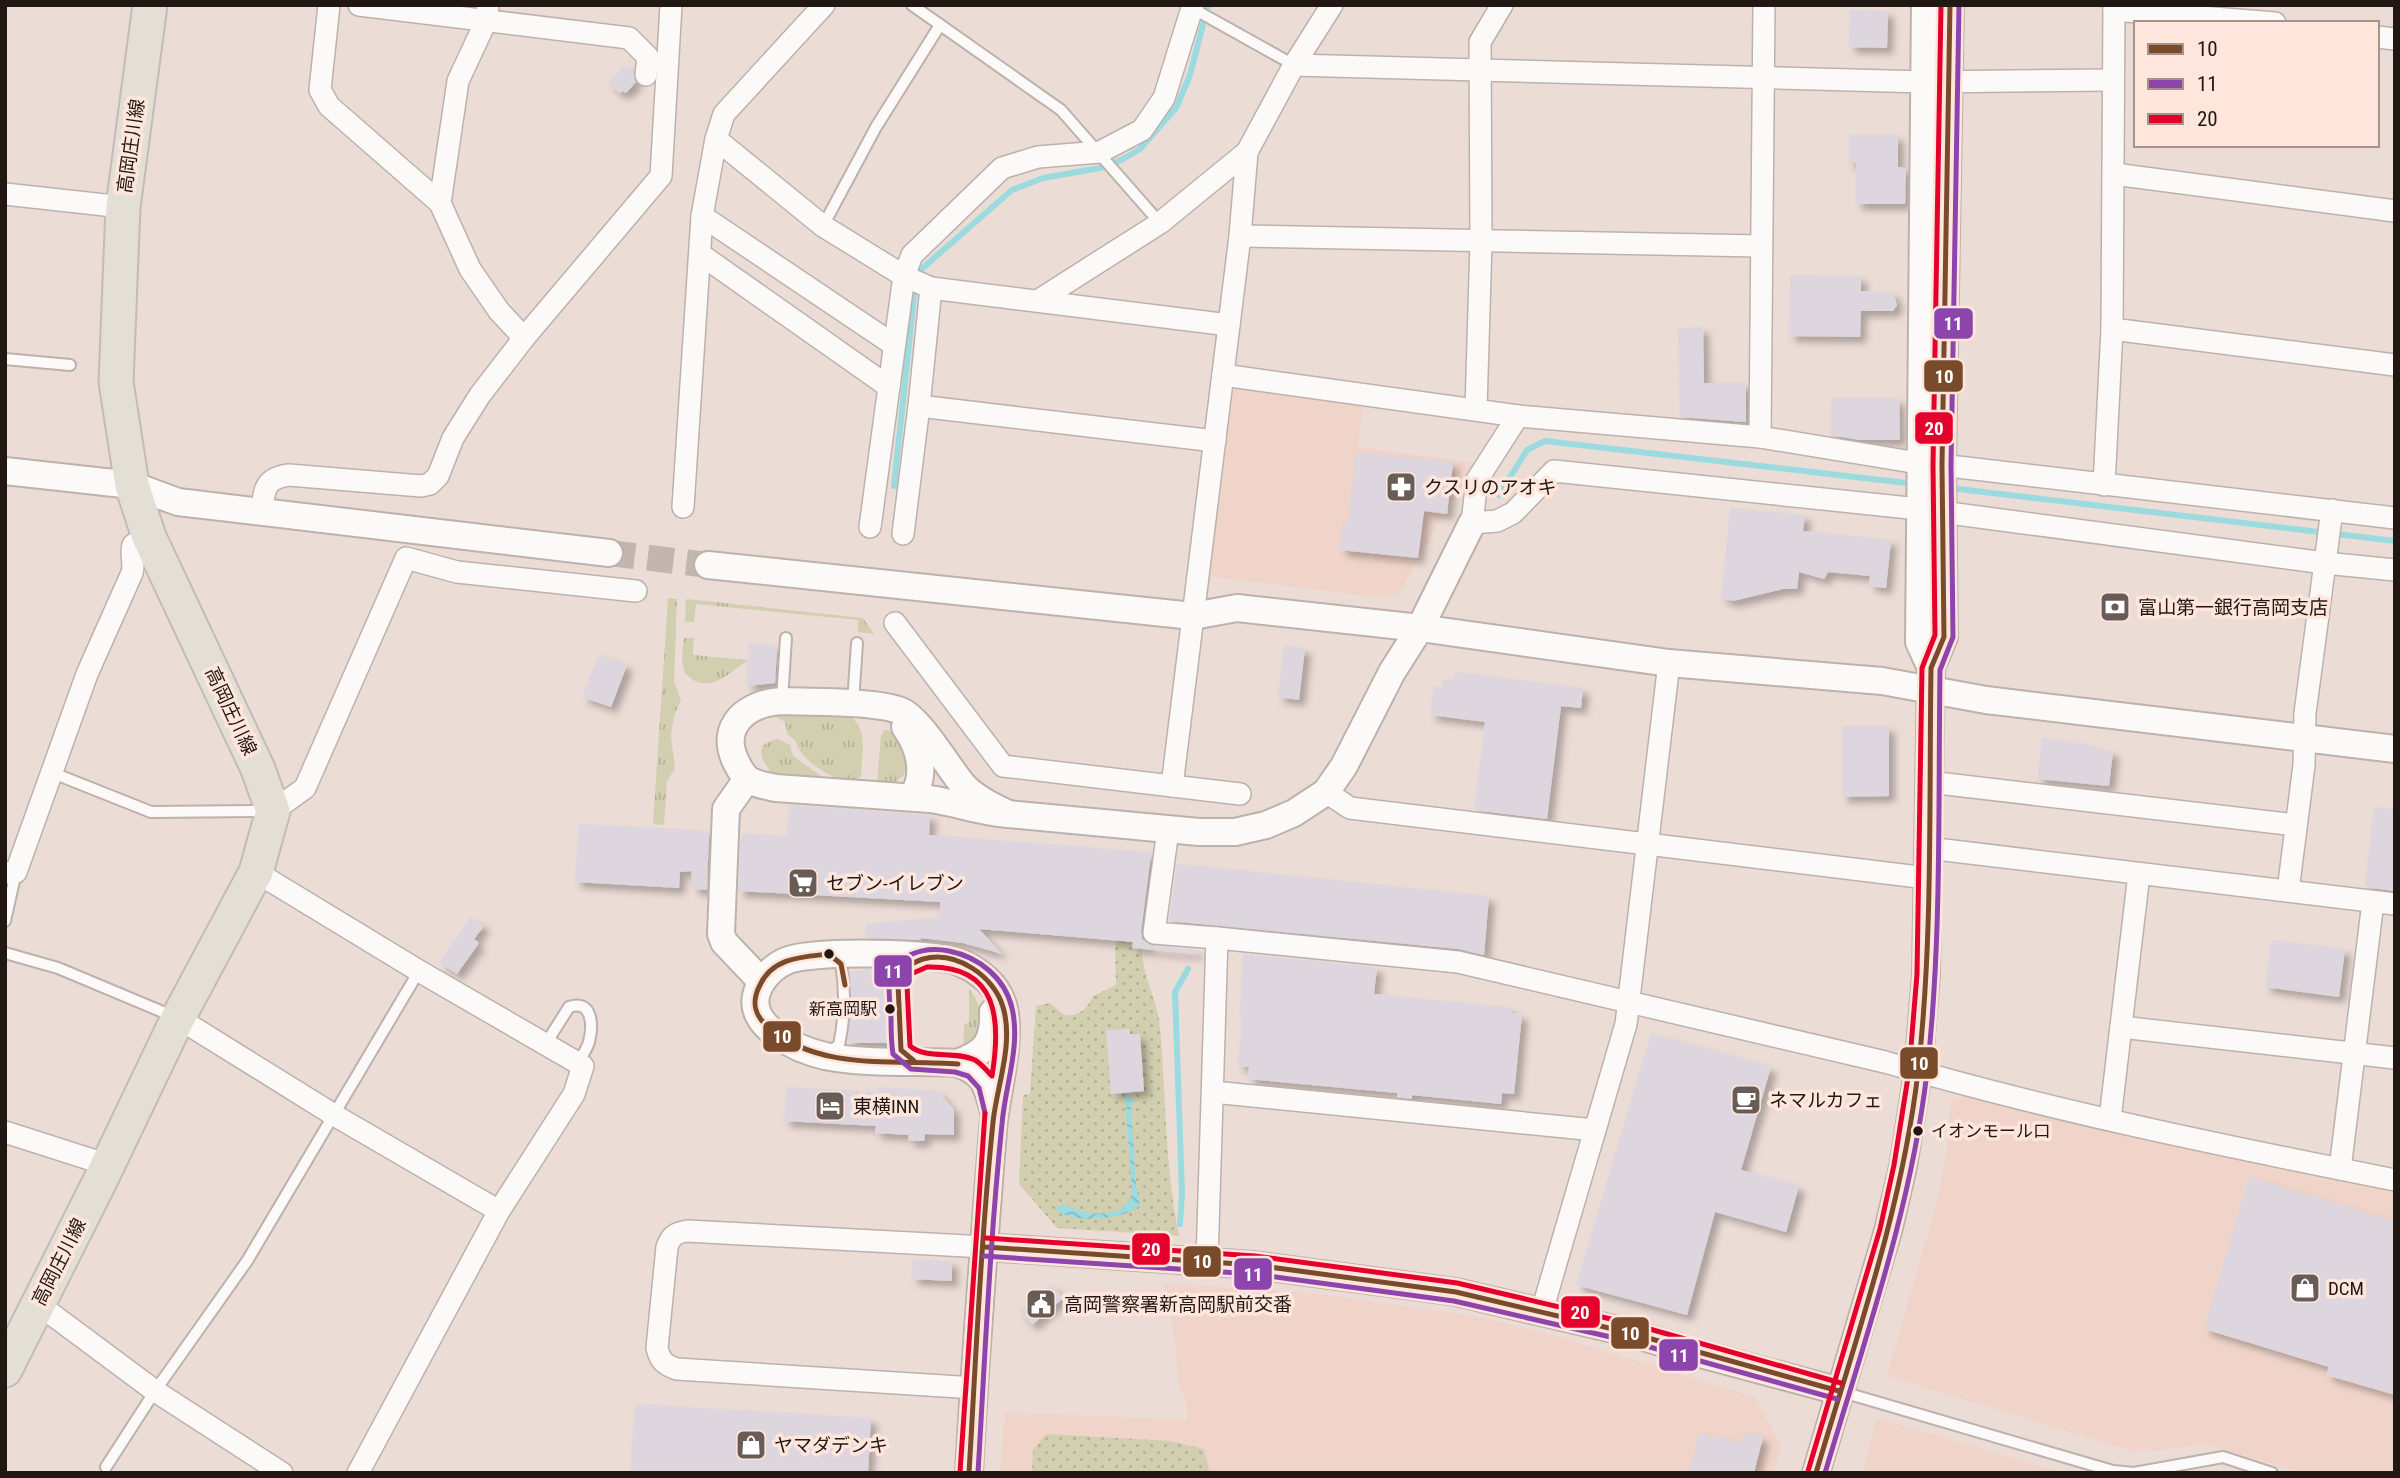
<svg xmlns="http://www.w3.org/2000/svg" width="2400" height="1478" font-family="'Roboto Condensed','Noto Sans JP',sans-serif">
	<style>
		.built { fill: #f0d4c9 }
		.grass { fill: url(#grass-tufts) }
		.park { fill: url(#park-dots) }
		.water { fill: url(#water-waves) }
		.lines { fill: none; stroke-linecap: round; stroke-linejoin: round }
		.stream { stroke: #9bdbdf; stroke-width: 6 }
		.building { fill: #ddd6de; filter: url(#shadow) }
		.tertiary-tunnel { stroke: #c3b5af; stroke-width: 26; stroke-dasharray: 26 13; stroke-linecap: butt }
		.service-casing { stroke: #bdb1ac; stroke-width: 14 }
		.minor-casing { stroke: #bdb1ac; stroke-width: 24 }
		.tertiary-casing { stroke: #bdb1ac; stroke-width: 30 }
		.primary-casing { stroke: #c3bbb9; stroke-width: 37 }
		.service { stroke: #fcfaf9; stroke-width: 10 }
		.minor { stroke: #fcfaf9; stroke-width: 21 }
		.tertiary { stroke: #fcfaf9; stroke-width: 26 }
		.primary { stroke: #e4dfd5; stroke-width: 33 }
		.bus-1-casing { stroke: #ffe6dd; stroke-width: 10 }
		.bus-2-casing { stroke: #ffe6dd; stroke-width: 10 }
		.bus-3-casing { stroke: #ffe6dd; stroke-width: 10 }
		.bus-1 { stroke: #7a4b2a; stroke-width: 5 }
		.bus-2 { stroke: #8e44ad; stroke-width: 5 }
		.bus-3 { stroke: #e4002b; stroke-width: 5 }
		.bus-dot { fill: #211713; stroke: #ffe6dd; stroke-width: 2.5 }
		.labels { text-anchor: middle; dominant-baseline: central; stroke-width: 7; stroke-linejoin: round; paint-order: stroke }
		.bus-label { font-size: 17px; fill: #211713; stroke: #ffe6dd; text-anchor: end }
		.street-label { font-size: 19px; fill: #211713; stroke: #ffe6dd }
		.poi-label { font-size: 19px; fill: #211713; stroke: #ffe6dd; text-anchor: start }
		.line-badge { stroke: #ffe6dd; stroke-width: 2.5 }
		.badge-label { font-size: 19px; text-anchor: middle; font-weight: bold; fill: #fff }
	</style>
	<defs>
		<pattern id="grass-tufts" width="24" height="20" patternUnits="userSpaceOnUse" patternTransform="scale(1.75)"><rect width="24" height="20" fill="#d2cfb1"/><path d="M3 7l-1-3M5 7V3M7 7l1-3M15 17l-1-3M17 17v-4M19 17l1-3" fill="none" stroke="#b4b197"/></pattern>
		<pattern id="park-dots" width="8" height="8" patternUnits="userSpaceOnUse" patternTransform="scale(1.75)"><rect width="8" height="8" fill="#d2cfb1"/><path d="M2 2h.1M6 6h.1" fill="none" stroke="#b4b197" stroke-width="1.8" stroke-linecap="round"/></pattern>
		<pattern id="water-waves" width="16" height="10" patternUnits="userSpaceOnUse" patternTransform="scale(1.75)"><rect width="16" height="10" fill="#9bdbdf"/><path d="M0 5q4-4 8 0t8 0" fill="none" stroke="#85bbbe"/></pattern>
		<filter id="shadow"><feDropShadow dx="6" dy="6" stdDeviation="3.5" flood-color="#0004"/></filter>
	</defs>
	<rect width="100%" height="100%" fill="#ecdcd6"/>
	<g class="built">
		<polygon points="1234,387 1363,402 1358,447 1473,463 1400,592 1390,597 1377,597 1209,576"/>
		<polygon points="1968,1095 2395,1190 2395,1473 2304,1473 2205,1444 2152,1451 2132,1451 1887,1376 1936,1205 1946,1157 1951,1101"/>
		<polygon points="1164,1283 1320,1294 1475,1316 1536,1330 1755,1397 1781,1448 1774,1473 1000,1473 1005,1412 1187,1420 1187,1405 1178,1381 1175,1341"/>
		<polygon points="1877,1418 2065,1473 1862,1473"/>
	</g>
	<g class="grass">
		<polygon points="668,598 677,599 674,681 681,700 674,716 671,736 675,769 667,781 664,825 653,824"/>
		<polygon points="686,599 863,618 874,634 858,632 858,620 696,604 694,622 685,622"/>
		<path d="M684 638H694L693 655 748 660C733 670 713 692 693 680 689 677 684 672 683 667 681 658 683 647 684 638Z"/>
		<path d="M767 712 847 714C869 727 862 752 861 775L855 783 849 785C832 777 812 767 801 752 795 743 798 741 787 734L785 722Z"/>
		<polygon points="884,730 888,730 900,741 908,764 904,775 892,785 877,783 881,736"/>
		<path d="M778 739 790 745 793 756 820 775 819 783 775 778C764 763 749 745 778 739Z"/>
		<path d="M969 989C982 1004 982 1018 980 1037L963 1048 964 1024 969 1023Z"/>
	</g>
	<g class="park">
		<path d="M1117 940 1133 942V948L1142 949C1142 977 1158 1000 1160 1027 1166 1097 1165 1167 1179 1236L1057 1228 1019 1184 1023 1095 1030 1094 1036 1006 1050 1003 1064 1015C1079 1017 1087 1009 1093 996L1116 985 1115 950Z"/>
		<polygon points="1046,1434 1171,1441 1204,1449 1210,1473 1032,1473 1033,1450"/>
	</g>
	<path class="water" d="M1130 1095 1131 1100H1133L1134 1104H1131L1136 1185 1140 1205C1125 1220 1075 1224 1057 1211V1207L1063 1204C1083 1215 1127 1222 1132 1192L1125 1096Z"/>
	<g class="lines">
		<g class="stream">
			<polyline points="916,276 917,273 1012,190 1043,178 1100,168 1123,159 1140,149 1176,108 1190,75 1208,5"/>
			<polyline points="894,486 915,287"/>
			<polyline points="1950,488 2395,541"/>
			<polyline points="1499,495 1527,450 1545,441 1915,484"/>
			<polyline points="1180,1224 1182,1193 1175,992 1188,969"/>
		</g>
	</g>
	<g class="building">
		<polygon points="1850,10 1888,11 1887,48 1849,47"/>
		<polygon points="624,65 633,72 636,82 626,93 623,91 620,93 608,83"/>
		<polygon points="1849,135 1898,135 1898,167 1906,168 1905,204 1856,204 1856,163 1849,163"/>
		<polygon points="1790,275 1861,276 1861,291 1893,292 1897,305 1893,311 1861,311 1860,337 1789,336"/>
		<polygon points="1703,327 1704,383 1746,383 1746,422 1680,417 1678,328"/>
		<polygon points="1831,398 1899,398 1900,440 1860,440 1831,435"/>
		<polygon points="1356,452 1453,462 1447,514 1424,511 1418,558 1340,550 1343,522 1348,523"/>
		<polygon points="1730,508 1805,515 1803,531 1891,540 1886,588 1869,586 1870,576 1828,572 1824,579 1799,572 1797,589 1783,589 1733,601 1721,598"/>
		<polygon points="749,643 774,645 774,649 777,649 775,683 747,686"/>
		<polygon points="1284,646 1305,648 1299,700 1278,697"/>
		<polygon points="599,654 627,665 611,707 582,697"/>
		<polygon points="1455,672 1583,688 1581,708 1561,706 1547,819 1474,810 1485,722 1430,715 1434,686 1442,687 1443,679 1454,680"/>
		<polygon points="1842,726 1889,726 1889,796 1842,797"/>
		<polygon points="2042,738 2090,745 2090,748 2113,751 2109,786 2037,779"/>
		<polygon points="789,805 930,815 929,835 1146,852 1151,854 1141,931 1142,939 1152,946 1197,950 1197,954 1132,948 1133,942 979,929 1002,954 963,943 921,938 921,940 865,938 866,924 940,917 940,902 738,891 741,833 787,836"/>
		<polygon points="2374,807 2395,809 2395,891 2365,887"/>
		<polygon points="579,824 709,831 707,890 693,889 691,871 680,872 679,888 575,882"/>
		<polygon points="1177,864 1489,896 1484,955 1459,949 1169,921"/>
		<polygon points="471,917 484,926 474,939 479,943 457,974 439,962"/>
		<polygon points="2271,940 2345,949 2339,997 2265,987"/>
		<polygon points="1243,954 1377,967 1374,994 1512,1008 1512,1013 1522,1014 1514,1094 1502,1093 1501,1104 1412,1095 1412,1099 1397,1097 1397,1093 1248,1079 1249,1067 1238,1066 1243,1013 1240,1013"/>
		<polygon points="864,969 882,970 882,972 893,973 890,984 892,1035 890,1043 847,1043 852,1005 850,971 864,971"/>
		<polygon points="1130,1029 1130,1034 1140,1034 1144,1091 1111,1094 1106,1030"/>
		<polygon points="1651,1033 1771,1067 1741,1170 1799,1186 1786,1232 1715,1212 1687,1315 1576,1285"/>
		<polygon points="786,1087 877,1092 877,1087 938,1091 954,1110 954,1135 925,1134 924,1141 908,1141 909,1135 875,1133 876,1126 784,1121"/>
		<polygon points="2249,1177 2395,1221 2395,1395 2326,1375 2329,1367 2204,1329"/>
		<polygon points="913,1259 952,1261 952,1281 912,1279"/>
		<polygon points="1051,1284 1063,1298 1032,1325 1019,1311"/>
		<polygon points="635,1404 871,1418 868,1473 630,1473"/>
		<polygon points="1743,1432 1763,1437 1754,1473 1689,1473 1700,1433 1740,1443"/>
	</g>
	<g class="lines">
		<polyline class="tertiary-tunnel" points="609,553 708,565"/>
		<g class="service-casing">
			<g id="service">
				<polyline points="912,5 1061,110 1160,223"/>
				<polyline points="1190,7 1294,65"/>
				<polyline points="823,226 876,127 940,25"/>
				<polyline points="5,359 70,365"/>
				<polyline points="782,701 786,638"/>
				<polyline points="853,703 857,643"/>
				<polyline points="53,773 151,812 270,811"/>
				<polyline points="5,921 16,872"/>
				<polyline points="5,953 58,968 175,1017"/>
				<path d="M545 1045 569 1007C593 999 593 1026 589 1042 587 1049 581 1057 578 1063"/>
				<path d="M829 1052 839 1045C845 1017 846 992 841 964L834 958"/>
				<polyline points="910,1057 901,1050 898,984 904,968 918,962"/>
				<polyline points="1839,1391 2113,1471 2134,1473 2223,1457 2272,1473"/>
				<polyline points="106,1467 155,1391 247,1261 419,971"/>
			</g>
		</g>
		<g class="minor-casing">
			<g id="minor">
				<polyline points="329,5 320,90 329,106 440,203 470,269 499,311 524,338"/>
				<polyline points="359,5 629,38 648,57 646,75"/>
				<polyline points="2114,10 2275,23"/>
				<polyline points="2377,37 2395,39"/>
				<polyline points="1294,65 1924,82 2112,80"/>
				<polyline points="716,139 823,226 904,276 931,288 1229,325"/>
				<polyline points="2114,174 2395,211"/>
				<polyline points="5,194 123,207"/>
				<polyline points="440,203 458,81 486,21 488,5"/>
				<polyline points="702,216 894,345"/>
				<polyline points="1240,236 1760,246"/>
				<polyline points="700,254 889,387"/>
				<polyline points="931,288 919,406 1215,441"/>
				<polyline points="1039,300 1160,223 1247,152 1294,65 1332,5"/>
				<polyline points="2112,329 2395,365"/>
				<polyline points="1223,375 1518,416 1760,437 1906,461 2395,518"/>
				<polyline points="1476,409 1481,242 1480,42 1502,5"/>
				<polyline points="1518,416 1477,480 1472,523 1497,521 1513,513 1554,471 1919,509 2325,563 2395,570"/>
				<polyline points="1760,437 1764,5"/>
				<polyline points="2104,485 2112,329 2114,5"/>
				<polyline points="683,507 702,216 716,139 724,114 824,5"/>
				<path d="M262 511C264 489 265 478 289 475L421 486 430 484 438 476 453 438 480 395 524 338 661 176 671 5"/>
				<polyline points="870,527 904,276 912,255 1002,168 1038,157 1100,152 1142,130 1164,98 1193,5"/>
				<polyline points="903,534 919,406"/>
				<polyline points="895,623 1003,766 1240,794"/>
				<polyline points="1929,782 2296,825"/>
				<polyline points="1172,786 1240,236 1247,152"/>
				<polyline points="1326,792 1350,808 1927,878"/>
				<polyline points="273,811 305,788 406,558 457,572 636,591"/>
				<polyline points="1168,830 1154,933 1217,938"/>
				<polyline points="1928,848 2395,904"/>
				<polyline points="256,872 419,971 583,1066 574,1094 499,1211 358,1473"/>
				<path d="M5 873 16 872 87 674 132 573C135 563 130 554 133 545L149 537"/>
				<polyline points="2288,891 2304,765 2305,713 2332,510"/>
				<polyline points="178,1018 334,1115 499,1211"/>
				<polyline points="2121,1027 2395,1058"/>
				<polyline points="1213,1092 1595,1130"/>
				<polyline points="2110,1119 2139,874"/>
				<polyline points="5,1132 108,1165"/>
				<polyline points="2340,1169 2373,902"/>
				<path d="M1207 1261 1217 938 1458 962 1885 1062C2052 1111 2224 1146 2395 1180"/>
				<polyline points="38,1304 155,1391 282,1473"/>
				<polyline points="1542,1311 1626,1024 1669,663"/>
				<path d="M975 1388 677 1369C665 1365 660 1361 657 1348L667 1247C671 1236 675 1233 687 1231L985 1247"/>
			</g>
		</g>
		<g class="tertiary-casing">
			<g id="tertiary">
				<polyline points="1925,5 1919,642 1931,668"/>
				<polyline points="5,471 132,485 178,502 609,553"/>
				<polyline points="708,565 1193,616 1237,608 1420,628 1669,663 1882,681 1986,700 2395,749"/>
				<path d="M782 701C810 702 877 701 901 711 920 719 948 767 963 785 975 798 992 806 1008 814 981 812 957 803 930 799L776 788C767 786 757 785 749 780 743 776 739 768 736 762 718 725 748 703 782 701Z"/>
				<path d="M905 727C920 748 927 775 912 797"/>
				<polyline points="747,779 726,809 721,934 724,942 761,981"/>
				<polyline points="1008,814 1199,832 1235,832 1266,825 1294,813 1326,792 1344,766 1392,672 1420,628 1472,523"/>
				<path d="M957 1063C985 1053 994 1043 993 1012"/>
				<polyline points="985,1247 1254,1265 1456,1292 1630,1333 1686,1350 1839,1391"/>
				<path d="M969 1473C975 1359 984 1244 993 1130 995 1095 1017 1027 999 995 991 980 974 968 959 962 933 952 811 950 786 961 772 967 759 981 756 996 749 1028 799 1050 825 1056 864 1064 916 1061 957 1063 985 1073 987 1085 994 1112"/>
				<polyline points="1816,1473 1888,1231 1903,1167 1918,1072 1926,974 1931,668 1944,637 1942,465 1950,5"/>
			</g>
		</g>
		<g class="primary-casing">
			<polyline id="primary" points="5,1370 101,1179 178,1018 256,872 273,811 258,769 149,537 132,485 116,382 123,207 150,5"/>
		</g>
		<use href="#service" class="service"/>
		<use href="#minor" class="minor"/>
		<use href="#tertiary" class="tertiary"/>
		<use href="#primary" class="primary"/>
		<g class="bus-1-casing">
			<g id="bus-1">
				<path d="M845 985 841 964 829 954C803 957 773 957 760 985 751 1002 754 1015 768 1027 820 1072 895 1059 958 1064"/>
				<path d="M914 1061 901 1050 898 984 904 968C910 965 916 961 923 959 956 950 994 976 1003 1007 1014 1044 997 1085 993 1122 981 1239 976 1356 969 1473"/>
				<polyline points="985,1247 1254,1265 1456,1292 1630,1333 1839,1391"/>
				<path d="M1816 1473C1855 1341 1902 1209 1918 1072 1933 940 1929 801 1931 668L1944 637 1942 465 1950 5"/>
			</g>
		</g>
		<g class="bus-2-casing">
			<g id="bus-2">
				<polyline points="984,1256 1253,1274 1454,1301 1628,1341 1837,1399"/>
				<path d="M978 1473C985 1356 990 1240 1002 1124 1005 1086 1021 1046 1012 1008 1005 978 979 957 949 951 924 946 891 955 889 985 889 996 890 1007 891 1017 891 1029 891 1042 893 1054L911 1069 955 1072 968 1076 979 1088 985 1113"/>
				<path d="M1825 1473C1864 1341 1911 1210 1927 1072 1942 939 1938 804 1940 670L1953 637 1951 465 1959 5"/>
			</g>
		</g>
		<g class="bus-3-casing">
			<g id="bus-3">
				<path d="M927 967C999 965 1001 1021 992 1076 987 1071 982 1064 975 1060 954 1050 927 1060 910 1046L907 985 911 974Z"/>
				<polyline points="986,1238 1255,1256 1457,1283 1632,1324 1841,1383"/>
				<polyline points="1808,1471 1880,1229 1894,1165 1909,1071 1917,974 1922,668 1935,635 1933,465 1941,5"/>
				<polyline points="960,1472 985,1113"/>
			</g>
		</g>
		<use href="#bus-1" class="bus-1"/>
		<use href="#bus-2" class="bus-2"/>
		<use href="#bus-3" class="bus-3"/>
	</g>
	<defs>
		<g id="pharmacy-square" transform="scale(1.575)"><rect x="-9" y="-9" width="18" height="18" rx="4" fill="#685c57" stroke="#ffe6dd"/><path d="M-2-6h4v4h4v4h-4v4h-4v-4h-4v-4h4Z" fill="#fff"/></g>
		<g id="bank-square" transform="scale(1.575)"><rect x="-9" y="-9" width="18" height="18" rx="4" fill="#685c57" stroke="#ffe6dd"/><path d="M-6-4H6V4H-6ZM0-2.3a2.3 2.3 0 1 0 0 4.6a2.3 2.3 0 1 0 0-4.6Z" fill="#fff"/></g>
		<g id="supermarket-square" transform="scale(1.575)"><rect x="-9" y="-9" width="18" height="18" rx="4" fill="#685c57" stroke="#ffe6dd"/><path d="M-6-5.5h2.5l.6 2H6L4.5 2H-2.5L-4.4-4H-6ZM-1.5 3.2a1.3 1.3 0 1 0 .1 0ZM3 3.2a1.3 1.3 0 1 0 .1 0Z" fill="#fff"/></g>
		<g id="cafe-square" transform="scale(1.575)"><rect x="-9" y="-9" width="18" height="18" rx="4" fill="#685c57" stroke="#ffe6dd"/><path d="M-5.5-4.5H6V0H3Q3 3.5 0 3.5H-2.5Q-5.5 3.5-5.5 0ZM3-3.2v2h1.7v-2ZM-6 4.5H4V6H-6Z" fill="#fff"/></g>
		<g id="hotel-square" transform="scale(1.575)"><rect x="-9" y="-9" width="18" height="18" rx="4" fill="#685c57" stroke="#ffe6dd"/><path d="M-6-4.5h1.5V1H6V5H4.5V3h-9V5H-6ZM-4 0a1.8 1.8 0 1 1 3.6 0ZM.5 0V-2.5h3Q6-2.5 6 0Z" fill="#fff"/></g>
		<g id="shop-square" transform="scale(1.575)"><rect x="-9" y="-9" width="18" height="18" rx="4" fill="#685c57" stroke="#ffe6dd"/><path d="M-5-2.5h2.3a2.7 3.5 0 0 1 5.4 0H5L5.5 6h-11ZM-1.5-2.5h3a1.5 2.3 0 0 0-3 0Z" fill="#fff"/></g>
		<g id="civic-square" transform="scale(1.575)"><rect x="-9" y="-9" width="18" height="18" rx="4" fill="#685c57" stroke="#ffe6dd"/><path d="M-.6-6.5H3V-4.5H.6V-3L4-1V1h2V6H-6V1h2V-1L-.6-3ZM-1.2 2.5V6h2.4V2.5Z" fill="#fff"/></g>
	</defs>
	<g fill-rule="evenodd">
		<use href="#pharmacy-square" x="1401" y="487"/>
		<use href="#bank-square" x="2115" y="607"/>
		<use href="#supermarket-square" x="803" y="883"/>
		<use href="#cafe-square" x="1746" y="1100"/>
		<use href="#hotel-square" x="830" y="1106"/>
		<use href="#shop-square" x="2305" y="1288"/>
		<use href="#civic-square" x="1041" y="1304"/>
		<use href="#shop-square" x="751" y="1445"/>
	</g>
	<g class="bus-dot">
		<circle cx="829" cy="954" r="6"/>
		<circle cx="890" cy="1009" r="6"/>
		<circle cx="1918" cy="1131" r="6"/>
	</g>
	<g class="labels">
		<g class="bus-label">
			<text x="877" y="1009">新高岡駅</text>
			<text x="1931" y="1131" text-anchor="start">イオンモール口</text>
		</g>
		<g class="street-label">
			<text transform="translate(131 146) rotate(-82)">高岡庄川線</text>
			<text transform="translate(231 711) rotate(65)">高岡庄川線</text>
			<text transform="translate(59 1262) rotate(-63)">高岡庄川線</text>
		</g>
		<g class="poi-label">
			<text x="1424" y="487">クスリのアオキ</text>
			<text x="2138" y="607">富山第一銀行高岡支店</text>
			<text x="826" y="883">セブン-イレブン</text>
			<text x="1769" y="1100">ネマルカフェ</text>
			<text x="853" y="1106">東横INN</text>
			<text x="2328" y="1288">DCM</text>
			<text x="1064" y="1304">高岡警察署新高岡駅前交番</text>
			<text x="774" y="1445">ヤマダデンキ</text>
		</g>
	</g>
	<g class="line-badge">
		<rect x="1933" y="307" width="41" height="33" rx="7" fill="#8e44ad"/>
		<rect x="1923" y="359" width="41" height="34" rx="7" fill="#7a4b2a"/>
		<rect x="1914" y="411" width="40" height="34" rx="7" fill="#e4002b"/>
		<rect x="873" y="954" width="40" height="34" rx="7" fill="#8e44ad"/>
		<rect x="762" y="1020" width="40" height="33" rx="7" fill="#7a4b2a"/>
		<rect x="1899" y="1046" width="40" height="34" rx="7" fill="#7a4b2a"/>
		<rect x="1131" y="1232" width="40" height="34" rx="7" fill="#e4002b"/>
		<rect x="1182" y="1245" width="40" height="33" rx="7" fill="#7a4b2a"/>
		<rect x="1233" y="1257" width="40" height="34" rx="7" fill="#8e44ad"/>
		<rect x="1560" y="1295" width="41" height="34" rx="7" fill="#e4002b"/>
		<rect x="1610" y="1316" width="40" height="34" rx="7" fill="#7a4b2a"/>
		<rect x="1658" y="1338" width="41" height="34" rx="7" fill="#8e44ad"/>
	</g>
	<g class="badge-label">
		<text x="1953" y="330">11</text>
		<text x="1944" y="383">10</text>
		<text x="1934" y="435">20</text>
		<text x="893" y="978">11</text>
		<text x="782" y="1043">10</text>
		<text x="1919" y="1070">10</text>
		<text x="1151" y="1256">20</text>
		<text x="1202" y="1268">10</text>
		<text x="1253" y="1281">11</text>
		<text x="1580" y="1319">20</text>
		<text x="1630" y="1340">10</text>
		<text x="1679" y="1362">11</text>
	</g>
	<rect width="2400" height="1478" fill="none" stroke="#211713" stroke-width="14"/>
	<rect x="2134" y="21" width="245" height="126" fill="#ffe6dd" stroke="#a6938c" stroke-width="2"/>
	<rect x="2148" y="44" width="35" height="10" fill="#7a4b2a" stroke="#a6938c" stroke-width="2"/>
	<text x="2197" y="56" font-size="21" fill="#211713">10</text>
	<rect x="2148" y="79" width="35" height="10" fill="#8e44ad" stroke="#a6938c" stroke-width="2"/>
	<text x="2197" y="91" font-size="21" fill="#211713">11</text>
	<rect x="2148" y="114" width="35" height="10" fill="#e4002b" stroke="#a6938c" stroke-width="2"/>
	<text x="2197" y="126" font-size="21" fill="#211713">20</text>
</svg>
